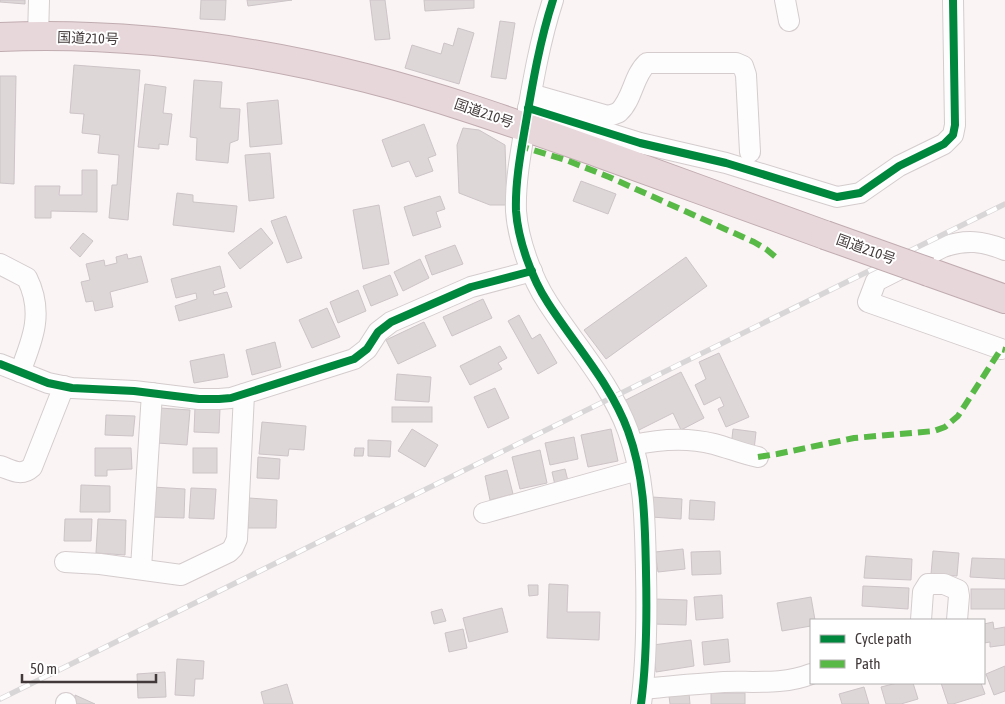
<svg xmlns="http://www.w3.org/2000/svg" width="1005" height="704" font-family="'Asap Condensed','Noto Sans JP',sans-serif">
	<style>
		.building { fill: #ded7d8; stroke: #ccc4c6 }
		.lines { fill: none; stroke-linecap: round; stroke-linejoin: round }
		.minor-casing { stroke: #d4cccd; stroke-width: 22 }
		.highway-casing { stroke: #c0acb0; stroke-width: 30 }
		.minor { stroke: #fefdfe; stroke-width: 20 }
		.highway { stroke: #e7d6da; stroke-width: 28 }
		.rail-casing { stroke: #d9d6d7; stroke-width: 5.5 }
		.rail { stroke: #fff; stroke-width: 4; stroke-dasharray: 11; stroke-linecap: butt }
		.highway-bridge-casing { stroke: #c0acb0; stroke-width: 30; stroke-linecap: butt }
		.highway-bridge { stroke: #e7d6da; stroke-width: 28 }
		.quiet { stroke: #58b947; stroke-width: 6; stroke-dasharray: 12 6; stroke-linecap: butt }
		.cycleway-casing { stroke: #fff; stroke-width: 11 }
		.cycleway { stroke: #00873e; stroke-width: 8 }
		.labels { text-anchor: middle; dominant-baseline: central; stroke-width: 4; stroke-linejoin: round; paint-order: stroke }
		.street-label { font-size: 14px; fill: #42393a; stroke: #fff }
	</style>
	<rect width="100%" height="100%" fill="#faf4f5"/>
	<g class="building">
		<polygon points="0,0 25,0 25,4 0,2"/>
		<polygon points="201,0 226,0 225,20 200,19"/>
		<polygon points="247,0 292,0 248,6"/>
		<polygon points="370,0 385,0 390,39 375,40"/>
		<polygon points="424,0 474,0 474,8 425,11"/>
		<polygon points="500,21 515,23 506,79 491,77"/>
		<polygon points="458,28 474,33 459,84 405,68 412,45 441,54 444,43 453,46"/>
		<polygon points="74,65 140,70 128,220 109,218 112,185 117,185 119,155 98,153 100,135 82,133 84,114 70,113"/>
		<polygon points="0,76 16,76 14,184 0,183"/>
		<polygon points="194,80 222,82 220,108 240,109 238,140 230,143 228,163 196,160 197,138 190,137"/>
		<polygon points="145,84 166,87 163,113 172,114 168,145 159,144 159,149 138,147"/>
		<polygon points="278,100 282,144 250,147 247,103"/>
		<polygon points="424,124 436,155 428,158 433,171 416,177 409,161 392,167 382,140"/>
		<polygon points="463,128 479,130 505,145 507,205 490,205 459,193 457,145"/>
		<polygon points="270,153 274,198 249,201 245,155"/>
		<polygon points="82,170 97,170 97,212 51,211 51,218 35,218 35,186 60,186 59,195 82,195"/>
		<polygon points="581,181 616,194 608,214 573,201"/>
		<polygon points="177,193 193,195 193,202 237,206 234,232 173,225"/>
		<polygon points="440,196 445,209 436,212 441,227 413,236 404,207"/>
		<polygon points="379,205 389,264 363,269 353,210"/>
		<polygon points="286,216 302,258 287,263 271,221"/>
		<polygon points="261,228 273,243 240,269 228,253"/>
		<polygon points="83,233 93,241 80,257 70,248"/>
		<polygon points="455,245 463,264 432,275 425,256"/>
		<polygon points="127,254 128,259 141,256 148,282 110,292 113,307 95,311 93,301 86,302 81,282 90,280 86,264 104,260 105,266 117,263 116,257"/>
		<polygon points="686,257 707,286 606,359 584,330"/>
		<polygon points="420,259 429,278 403,291 394,272"/>
		<polygon points="220,266 225,287 213,291 214,295 227,292 232,307 179,321 175,306 197,299 196,293 176,298 171,279"/>
		<polygon points="390,275 398,295 371,306 363,286"/>
		<polygon points="358,290 366,311 338,323 330,302"/>
		<polygon points="483,299 492,318 452,336 443,317"/>
		<polygon points="327,308 340,337 312,348 299,320"/>
		<polygon points="519,315 532,339 540,334 557,363 538,374 508,321"/>
		<polygon points="424,322 436,346 398,364 386,340"/>
		<polygon points="275,342 281,367 252,375 246,350"/>
		<polygon points="500,346 507,358 498,363 502,369 470,385 460,366"/>
		<polygon points="719,353 749,417 726,427 718,409 724,406 720,397 704,405 695,385 706,379 699,362"/>
		<polygon points="224,354 228,377 194,383 190,361"/>
		<polygon points="681,372 704,418 681,430 673,413 637,431 622,402"/>
		<polygon points="397,374 431,377 429,402 395,400"/>
		<polygon points="495,388 509,418 488,428 474,397"/>
		<polygon points="195,407 220,408 219,433 194,432"/>
		<rect x="392" y="407" width="40" height="15"/>
		<polygon points="160,408 190,410 187,445 157,443"/>
		<polygon points="106,415 135,416 133,436 105,435"/>
		<polygon points="262,422 306,426 304,450 289,449 288,456 259,454"/>
		<polygon points="412,429 438,445 425,467 398,451"/>
		<polygon points="611,429 618,461 588,467 581,435"/>
		<polygon points="733,429 756,432 754,450 731,447"/>
		<polygon points="574,437 578,459 550,465 545,443"/>
		<polygon points="368,440 391,441 390,457 368,456"/>
		<polygon points="95,448 131,448 132,469 107,470 107,476 95,476"/>
		<rect x="193" y="448" width="24" height="25"/>
		<polygon points="355,448 364,448 363,456 354,456"/>
		<polygon points="540,450 547,483 520,489 512,457"/>
		<polygon points="258,457 280,459 279,479 257,478"/>
		<polygon points="565,469 568,481 555,485 552,472"/>
		<polygon points="507,470 513,494 490,500 485,476"/>
		<polygon points="81,485 110,486 110,512 80,512"/>
		<polygon points="153,487 185,489 184,518 151,517"/>
		<polygon points="191,488 216,489 214,519 189,518"/>
		<polygon points="652,497 682,499 681,519 651,517"/>
		<polygon points="249,498 277,500 276,528 248,528"/>
		<polygon points="690,500 715,502 714,520 689,519"/>
		<polygon points="65,519 92,519 91,541 64,541"/>
		<polygon points="98,519 126,520 125,555 96,553"/>
		<polygon points="683,549 685,569 658,572 655,552"/>
		<polygon points="720,551 721,574 692,575 691,552"/>
		<polygon points="933,551 959,553 957,576 931,574"/>
		<polygon points="866,556 912,559 911,580 864,578"/>
		<polygon points="972,558 1005,559 1005,579 970,577"/>
		<polygon points="549,584 568,585 567,612 600,612 599,640 547,638"/>
		<polygon points="528,585 538,585 538,595 529,596"/>
		<polygon points="863,586 909,588 908,609 862,606"/>
		<rect x="971" y="589" width="34" height="20"/>
		<polygon points="722,595 723,618 696,620 694,597"/>
		<polygon points="811,597 815,620 811,620 811,626 782,631 777,603"/>
		<polygon points="654,599 687,600 686,625 653,624"/>
		<polygon points="502,608 508,632 469,642 463,618"/>
		<polygon points="442,609 446,621 434,624 431,612"/>
		<polygon points="993,622 994,629 1005,627 1005,645 990,647 990,642 984,643 984,624"/>
		<polygon points="463,629 467,648 449,652 445,633"/>
		<polygon points="728,639 730,662 704,665 702,642"/>
		<polygon points="691,640 694,666 656,672 653,645"/>
		<polygon points="177,659 204,661 203,679 195,679 194,696 175,695"/>
		<polygon points="1005,666 1005,691 994,695 986,674"/>
		<polygon points="165,672 166,697 138,698 137,674"/>
		<polygon points="897,683 913,683 918,699 901,704 886,704 881,687"/>
		<polygon points="941,683 981,683 985,694 953,704 948,704"/>
		<polygon points="287,684 293,704 264,704 261,692"/>
		<polygon points="864,687 869,704 842,704 839,694"/>
		<polygon points="689,693 690,704 670,704 669,696"/>
		<rect x="711" y="693" width="34" height="11"/>
		<polygon points="75,695 95,704 75,704"/>
	</g>
	<g class="lines">
		<g class="minor-casing">
			<g id="minor">
				<path d="M553 0C540 40 533 81 526 122 521 151 515 182 516 211 518 240 532 279 548 303 575 345 611 384 628 431 645 477 645 524 646 572 647 617 647 660 641 704"/>
				<polyline points="785,0 789,21"/>
				<polyline points="38,37 39,0"/>
				<path d="M531 94 608 116C611 115 616 114 619 112 633 99 633 76 647 63H736L743 66 746 75 750 152"/>
				<polyline points="528,108 640,143 726,163 837,197 860,193 899,166 944,144 953,135 955,125 953,0"/>
				<path d="M0 264 27 278C44 312 33 339 20 372"/>
				<path d="M1001 349 868 302 876 281 943 247C966 239 983 241 1005 250"/>
				<polyline points="0,364 48,383 72,388 134,391 199,399 219,399 231,398 354,359 367,349 378,332 391,322 471,287 532,271"/>
				<path d="M633 445C660 439 687 437 714 444 729 448 743 454 758 457"/>
				<path d="M0 466C12 470 21 477 32 467L64 386"/>
				<polyline points="484,513 638,470"/>
				<polyline points="65,562 100,564 181,575 229,552 233,548 237,539 244,394"/>
				<polyline points="141,568 152,393"/>
				<polyline points="921,620 923,592 928,584 944,584 958,590 959,596 957,620"/>
				<path d="M643 689C670 686 697 684 724 682 752 681 784 685 811 674"/>
				<polyline points="66,703 66,704"/>
			</g>
		</g>
		<g class="highway-casing">
			<g id="highway">
				<path d="M0 37C123 32 247 48 366 78 445 98 522 126 599 153 674 180 750 208 825 235"/>
				<polyline points="929,272 1005,299"/>
			</g>
		</g>
		<use href="#minor" class="minor"/>
		<use href="#highway" class="highway"/>
		<g class="rail-casing">
			<polyline id="rail" points="0,699 1005,204"/>
		</g>
		<use href="#rail" class="rail"/>
		<g class="highway-bridge-casing">
			<polyline id="highway-bridge" points="825,235 929,272"/>
		</g>
		<use href="#highway-bridge" class="highway-bridge"/>
		<g class="quiet">
			<polyline points="517,145 566,160 609,177 754,242 766,249 778,259"/>
			<polyline points="758,457 777,454 854,438 934,431 945,427 958,416 1001,349 1005,350"/>
		</g>
		<g class="cycleway-casing">
			<g id="cycleway">
				<path d="M553 0C540 40 533 81 526 122 521 151 515 182 516 211 518 240 532 279 548 303 575 345 611 384 628 431 645 477 645 524 646 572 647 617 647 660 641 704"/>
				<polyline points="528,108 640,143 726,163 837,197 860,193 899,166 944,144 953,135 955,125 953,0"/>
				<polyline points="0,364 48,383 72,388 134,391 199,399 219,399 231,398 354,359 367,349 378,332 391,322 471,287 532,271"/>
			</g>
		</g>
		<use href="#cycleway" class="cycleway"/>
	</g>
	<g class="labels">
		<g class="street-label">
			<text transform="translate(88 38) rotate(2)">国道210号</text>
			<text transform="translate(484 113) rotate(19)">国道210号</text>
			<text transform="translate(866 249) rotate(20)">国道210号</text>
		</g>
	</g>
	<rect x="810" y="619" width="175" height="65" fill="#ffffff" stroke="#b3b0b0"/>
	<rect x="820" y="635" width="25" height="8" fill="#00873e" stroke="#b3b0b0"/>
	<text x="855" y="644" font-size="15" fill="#42393a">Cycle path</text>
	<rect x="820" y="660" width="25" height="8" fill="#58b947" stroke="#b3b0b0"/>
	<text x="855" y="669" font-size="15" fill="#42393a">Path</text>
	<path d="M22 674v8h134v-8" fill="none" stroke="#42393a" stroke-width="2.5"/>
	<text x="30" y="674" font-size="15" fill="#42393a" stroke="#ffffff" stroke-width="4" paint-order="stroke">50 m</text>
</svg>
